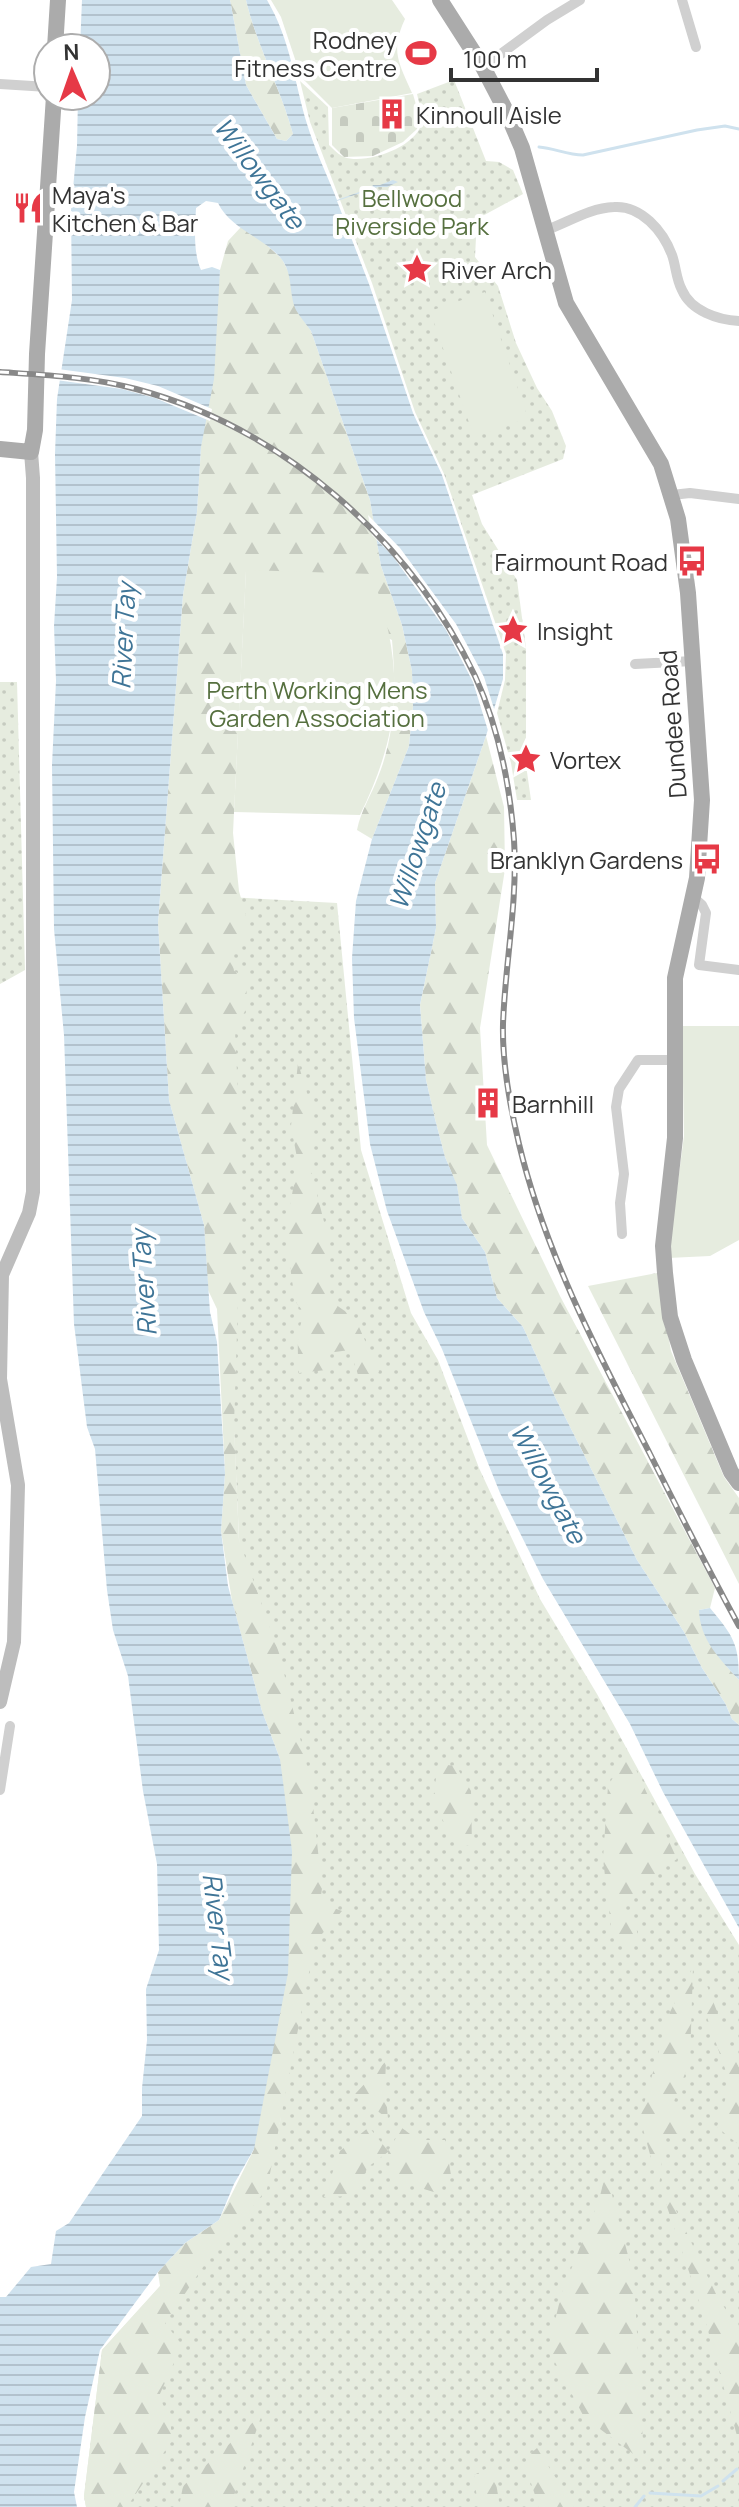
<svg xmlns="http://www.w3.org/2000/svg" width="739" height="2507" font-family="Manrope,sans-serif">
	<style>
		.grass { fill: url(#grass-dots) }
		.forest { fill: url(#forest-firs) }
		.cemetery { fill: url(#cemetery-stones) }
		.garden { fill: #e6ecdf }
		.water { fill: url(#water-rules) }
		.pier { fill: #fff }
		.lines { fill: none; stroke-linecap: round; stroke-linejoin: round }
		.stream { stroke: #cfe2ee; stroke-width: 3 }
		.street { stroke: #d0d0d0; stroke-width: 10 }
		.secondary { stroke: #bdbdbd; stroke-width: 14 }
		.primary { stroke: #ababab; stroke-width: 16 }
		.rail-casing { stroke: #888; stroke-width: 6 }
		.rail { stroke: #fff; stroke-width: 3; stroke-dasharray: 9; stroke-linecap: butt }
		.labels { text-anchor: middle; dominant-baseline: central; stroke-width: 8; stroke-linejoin: round; paint-order: stroke }
		.poi-label { font-size: 24px; fill: #333; stroke: #fff; text-anchor: start }
		.park-label { font-size: 24px; fill: #56703f; stroke: #fff }
		.street-label { font-size: 24px; fill: #333; stroke: #fff }
		.water-label { font-size: 26px; font-style: italic; fill: #3f7597; stroke: #fff }
	</style>
	<defs>
		<pattern id="grass-dots" width="8" height="8" patternUnits="userSpaceOnUse" patternTransform="scale(2)"><rect width="8" height="8" fill="#e6ecdf"/><path d="M2 2h.1M6 6h.1" fill="none" stroke="#c6cbc0" stroke-width="1.8" stroke-linecap="round"/></pattern>
		<pattern id="forest-firs" width="22" height="20" patternUnits="userSpaceOnUse" patternTransform="scale(2)"><rect width="22" height="20" fill="#e6ecdf"/><path d="M5 1l3.5 6h-7zM16 11l3.5 6h-7z" fill="#c6cbc0"/></pattern>
		<pattern id="cemetery-stones" width="16" height="16" patternUnits="userSpaceOnUse" patternTransform="scale(2)"><rect width="16" height="16" fill="#e6ecdf"/><path d="M2 7V4a2 2 0 0 1 4 0v3zM10 15v-3a2 2 0 0 1 4 0v3z" fill="#c6cbc0"/></pattern>
		<pattern id="water-rules" width="6" height="5" patternUnits="userSpaceOnUse" patternTransform="scale(2)"><rect width="6" height="5" fill="#cfe2ee"/><path d="M0 2.5h6" fill="none" stroke="#b2c2cd"/></pattern>
	</defs>
	<rect width="100%" height="100%" fill="#fff"/>
	<g class="grass">
		<path d="M454 80 486 161 499 162 513 170 523 194 477 219 475 257 498 286 516 343 537 388 552 411 566 446 563 459 472 495 482 524 517 580 526 648V765L531 800H517L511 763 497 713 505 680 506 654 444 474 415 412 372 283 310 122 300 81 328 107 329 145C333 149 339 155 344 157 365 165 414 148 421 125 423 116 419 103 417 94Z"/>
		<polygon points="0,682 17,682 25,970 0,984"/>
		<polygon points="209,896 337,903 361,1150 411,1313 438,1360 479,1468 540,1599 597,1694 695,1874 739,1945 739,2507 86,2507 84,2496 102,2350 255,2182 280,2122 307,1840 242,1602"/>
	</g>
	<g class="forest">
		<path d="M230 0H246C257 46 281 89 293 134L286 141 277 139 246 85Z"/>
		<path d="M241 227 259 238 282 259 290 275 296 309 311 331 370 500 381 566 402 625 412 671 413 706 409 746 372 839 357 830C361 810 371 796 378 777 396 733 396 687 392 640L246 571 233 833 239 891 251 934 231 949 234 971 247 978 246 1009 235 1031 242 1178 234 1424 239 1540 279 1653 310 1778 322 1888 320 1903 342 1911 315 1942 267 2189 203 2267 165 2323 182 2345 159 2396 171 2422V2442L127 2507H86L84 2496 102 2350 160 2286 158 2272 185 2243 219 2220 254 2149 280 1759 262 1711 232 1601 221 1531 225 1473 217 1309 208 1290 204 1225 169 1100 158 923 183 595 197 512 201 447 220 270 228 241Z"/>
		<polygon points="486,736 504,807 505,869 480,1028 487,1145 560,1296 715,1588 710,1608 699,1610 727,1667 739,1680 739,1725 732,1719 725,1703 702,1668 684,1632 637,1560 555,1397 523,1327 497,1298 485,1252 462,1218 457,1186 445,1157 435,1119 426,1080 420,1005 436,928 435,883"/>
		<path d="M298 1063 310 1103V1167L331 1249 326 1298 355 1318 379 1372 360 1381 350 1350 327 1353 326 1370 299 1373C298 1353 295 1332 305 1314L295 1301 285 1231 298 1163 291 1126Z"/>
		<polygon points="657,1273 671,1351 724,1477 739,1498 739,1584 588,1286"/>
		<polygon points="628,1752 677,1859 647,1880 619,1907 636,1926 639,1942 624,1946 611,1926 603,1859 608,1786"/>
		<polygon points="438,1764 456,1766 471,1791 472,1847 453,1841 433,1800"/>
		<polygon points="693,1967 690,2061 674,2101 691,2131 665,2136 659,2187 640,2118 670,2012"/>
		<polygon points="704,1978 739,2068 739,2145 717,2127 730,2083 702,2003"/>
		<polygon points="386,2061 385,2084 388,2119 355,2094"/>
		<polygon points="369,2127 388,2151 402,2128 418,2140 445,2140 451,2175 437,2193 391,2179 388,2152 368,2167 353,2196 324,2197 340,2151"/>
		<polygon points="606,2172 634,2278 644,2462 584,2417 548,2349 562,2292 599,2200"/>
		<polygon points="662,2192 671,2200 716,2294 739,2331 739,2443 704,2316"/>
		<polygon points="262,2414 230,2507 179,2507 183,2486"/>
		<polygon points="537,2448 574,2507 539,2507 530,2480 529,2455"/>
		<polygon points="493,2465 500,2507 478,2507 474,2475"/>
	</g>
	<polygon class="cemetery" points="413,94 420,119 417,129 403,142 373,156 344,157 332,145 332,108"/>
	<g class="garden">
		<path d="M271 0H392L405 19C390 51 399 63 412 93L332 108 301 77 281 17Z"/>
		<polygon points="485,292 528,418 474,437 430,311"/>
		<path d="M246 570 372 574C404 666 403 727 360 815L234 812Z"/>
		<polygon points="682,1026 739,1026 739,1240 710,1256 668,1258 684,1136"/>
	</g>
	<g class="water">
		<path d="M82 0H230L246 85 277 139 286 141 293 134C281 89 257 46 246 0H267C291 41 294 81 307 124 315 150 327 175 337 200L362 191 365 188H371L373 185H380L393 180 398 182 387 187H378L337 201 369 284 413 413 442 475 503 654V679L486 736 435 883 436 928 420 1005 426 1080 435 1119 445 1157 457 1185 462 1218 485 1252 497 1298 523 1327 555 1397 637 1560 684 1632 702 1668 725 1703 732 1719 739 1725V1928L663 1792 630 1724 543 1579 500 1493 442 1349 424 1312 387 1211 370 1144 366 1112 354 1018 352 958 356 901 372 839 409 746 413 706 412 671 402 625 381 566 370 500 311 331C306 324 300 317 296 310 288 292 294 272 279 256 261 237 229 227 218 203L206 201 196 208C195 228 193 252 201 270L212 267 220 270 214 379 201 447 197 512 183 595 158 923 169 1100 204 1225 210 1312 217 1342 225 1473 221 1531 228 1586 262 1711 280 1759 292 1851 288 1973 254 2149 234 2184 219 2220 185 2243 158 2272 100 2350 85 2417 74 2492 77 2507H0V2297H6L31 2267 51 2264 56 2231 69 2223 142 2116V2088L147 2040 146 1989 159 1950 157 1864 143 1791 128 1676 113 1630 107 1590 95 1449 87 1427 74 1324 64 1035 54 929 52 765 56 681 54 626 57 577 55 454 57 399 72 300 71 210 77 146 78 96H96V48H80Z"/>
		<path d="M710 1608C733 1636 739 1643 739 1680 719 1658 700 1640 699 1610Z"/>
	</g>
	<g class="pier">
		<polygon points="58,369 125,378 158,386 212,409 210,421 155,398 122,389 56,380"/>
		<polygon points="368,515 400,548 456,624 484,677 496,715 490,737 473,682 446,630 392,555 372,535"/>
	</g>
	<g class="lines">
		<g class="stream">
			<path d="M539 147C554 148 567 155 583 155L697 130 725 126 739 129"/>
			<polyline points="723,2481 737,2469"/>
			<polyline points="650,2493 701,2496 718,2486"/>
			<polyline points="635,2507 644,2496"/>
		</g>
		<g class="street">
			<polyline points="682,0 696,47"/>
			<polyline points="483,67 547,20 580,0"/>
			<polyline points="0,84 48,87"/>
			<path d="M544 231C567 223 589 208 614 207 641 205 663 231 672 255 676 266 676 279 682 290 691 311 718 320 739 321"/>
			<polyline points="672,495 690,493 739,499"/>
			<polyline points="635,664 693,661"/>
			<polyline points="693,897 702,905 706,913 699,965 739,970"/>
			<polyline points="622,1234 620,1203 624,1174 616,1107 619,1089 638,1060 675,1060"/>
			<polyline points="0,1790 10,1726"/>
		</g>
		<polyline class="secondary" points="0,1702 14,1642 18,1485 0,1379 2,1275 29,1213 33,1192 33,478 31,452"/>
		<g class="primary">
			<polyline points="440,0 483,67 507,113 522,148 566,303 661,464 678,519 688,593 702,800 697,878 675,978 675,1138 663,1246 665,1273 670,1317 684,1360 731,1472 739,1483"/>
			<polyline points="55,48 58,0"/>
			<polyline points="0,449 31,452 35,430 37,354 54,96"/>
		</g>
		<g class="rail-casing">
			<path id="rail" d="M0 372C45 375 92 377 136 389 283 428 410 540 475 676 498 726 510 786 514 840 518 902 505 963 503 1024 502 1064 510 1106 519 1144 545 1253 599 1355 650 1454 679 1512 708 1569 739 1626"/>
		</g>
		<use href="#rail" class="rail"/>
	</g>
	<defs>
		<g id="stadium-bare" transform="scale(2.4)"><path d="M0-5a6.5 5 0 1 0 0 10a6.5 5 0 1 0 0-10ZM-3.5-1.8h7v3.6h-7Z" fill="#e63946" stroke="#fff" stroke-width="2.5" paint-order="stroke"/></g>
		<g id="building-bare" transform="scale(2.4)"><path d="M-4-6H4V6H1V3H-1V6H-4ZM-2.5-4.3h1.7v1.8h-1.7ZM.8-4.3h1.7v1.8H.8ZM-2.5-1h1.7V.8h-1.7ZM.8-1h1.7V.8H.8Z" fill="#e63946" stroke="#fff" stroke-width="2.5" paint-order="stroke"/></g>
		<g id="restaurant-bare" transform="scale(2.4)"><path d="M-5-6h1v4h1v-4h1v4h1v-4h1v5L-1.5 .5V6h-2V.5L-5-1ZM5-6V6H3V1.5H1.5Q1.5-4 5-6Z" fill="#e63946" stroke="#fff" stroke-width="2.5" paint-order="stroke"/></g>
		<g id="sight-bare" transform="scale(2.4)"><path d="M0-6L1.8-2.2L6-1.7L2.9 1.2L3.7 5.4L0 3.3L-3.7 5.4L-2.9 1.2L-6-1.7L-1.8-2.2Z" fill="#e63946" stroke="#fff" stroke-width="2.5" paint-order="stroke"/></g>
		<g id="bus-bare" transform="scale(2.4)"><path d="M-5-6H5V4H4V6H2V4H-2V6H-4V4H-5ZM-3.5-4V0h7V-4ZM-3.5 1.2v1.5H-2V1.2ZM2 1.2v1.5H3.5V1.2Z" fill="#e63946" stroke="#fff" stroke-width="2.5" paint-order="stroke"/></g>
	</defs>
	<g fill-rule="evenodd">
		<use href="#stadium-bare" x="421" y="53"/>
		<use href="#building-bare" x="392" y="114"/>
		<use href="#restaurant-bare" x="28" y="208"/>
		<use href="#sight-bare" x="417" y="269"/>
		<use href="#bus-bare" x="692" y="561"/>
		<use href="#sight-bare" x="513" y="630"/>
		<use href="#sight-bare" x="526" y="759"/>
		<use href="#bus-bare" x="707" y="859"/>
		<use href="#building-bare" x="488" y="1103"/>
	</g>
	<g class="labels">
		<g class="poi-label">
			<text x="397" y="39" text-anchor="end">Rodney<tspan x="397" dy="28">Fitness Centre</tspan></text>
			<text x="416" y="114">Kinnoull Aisle</text>
			<text x="52" y="194">Maya's<tspan x="52" dy="28">Kitchen &amp; Bar</tspan></text>
			<text x="441" y="269">River Arch</text>
			<text x="668" y="561" text-anchor="end">Fairmount Road</text>
			<text x="537" y="630">Insight</text>
			<text x="550" y="759">Vortex</text>
			<text x="683" y="859" text-anchor="end">Branklyn Gardens</text>
			<text x="512" y="1103">Barnhill</text>
		</g>
		<g class="park-label">
			<text x="412" y="197">Bellwood<tspan x="412" dy="28">Riverside Park</tspan></text>
			<text x="317" y="689">Perth Working Mens<tspan x="317" dy="28">Garden Association</tspan></text>
		</g>
		<g class="street-label">
			<text transform="translate(672 724) rotate(-94)">Dundee Road</text>
		</g>
		<g class="water-label">
			<text transform="translate(260 173) rotate(53)">Willowgate</text>
			<text transform="translate(123 636) rotate(-87)">River Tay</text>
			<text transform="translate(417 846) rotate(-72)">Willowgate</text>
			<text transform="translate(143 1283) rotate(-94)">River Tay</text>
			<text transform="translate(549 1483) rotate(62)">Willowgate</text>
			<text transform="translate(219 1926) rotate(83)">River Tay</text>
		</g>
	</g>
	<g transform="translate(72 72) rotate(358)"><circle r="38" fill="#ffffff" stroke="#adadad" stroke-width="2"/>
	<path d="M0-6L14 30L0 20L-14 30Z" fill="#e63946"/>
	<text y="-12" font-size="22" font-weight="bold" text-anchor="middle" fill="#333333">N</text>
	</g>
	<path d="M451 68v12h146v-12" fill="none" stroke="#333333" stroke-width="4"/>
	<text x="463" y="68" font-size="24" fill="#333333" stroke="#ffffff" stroke-width="6" paint-order="stroke">100 m</text>
</svg>
